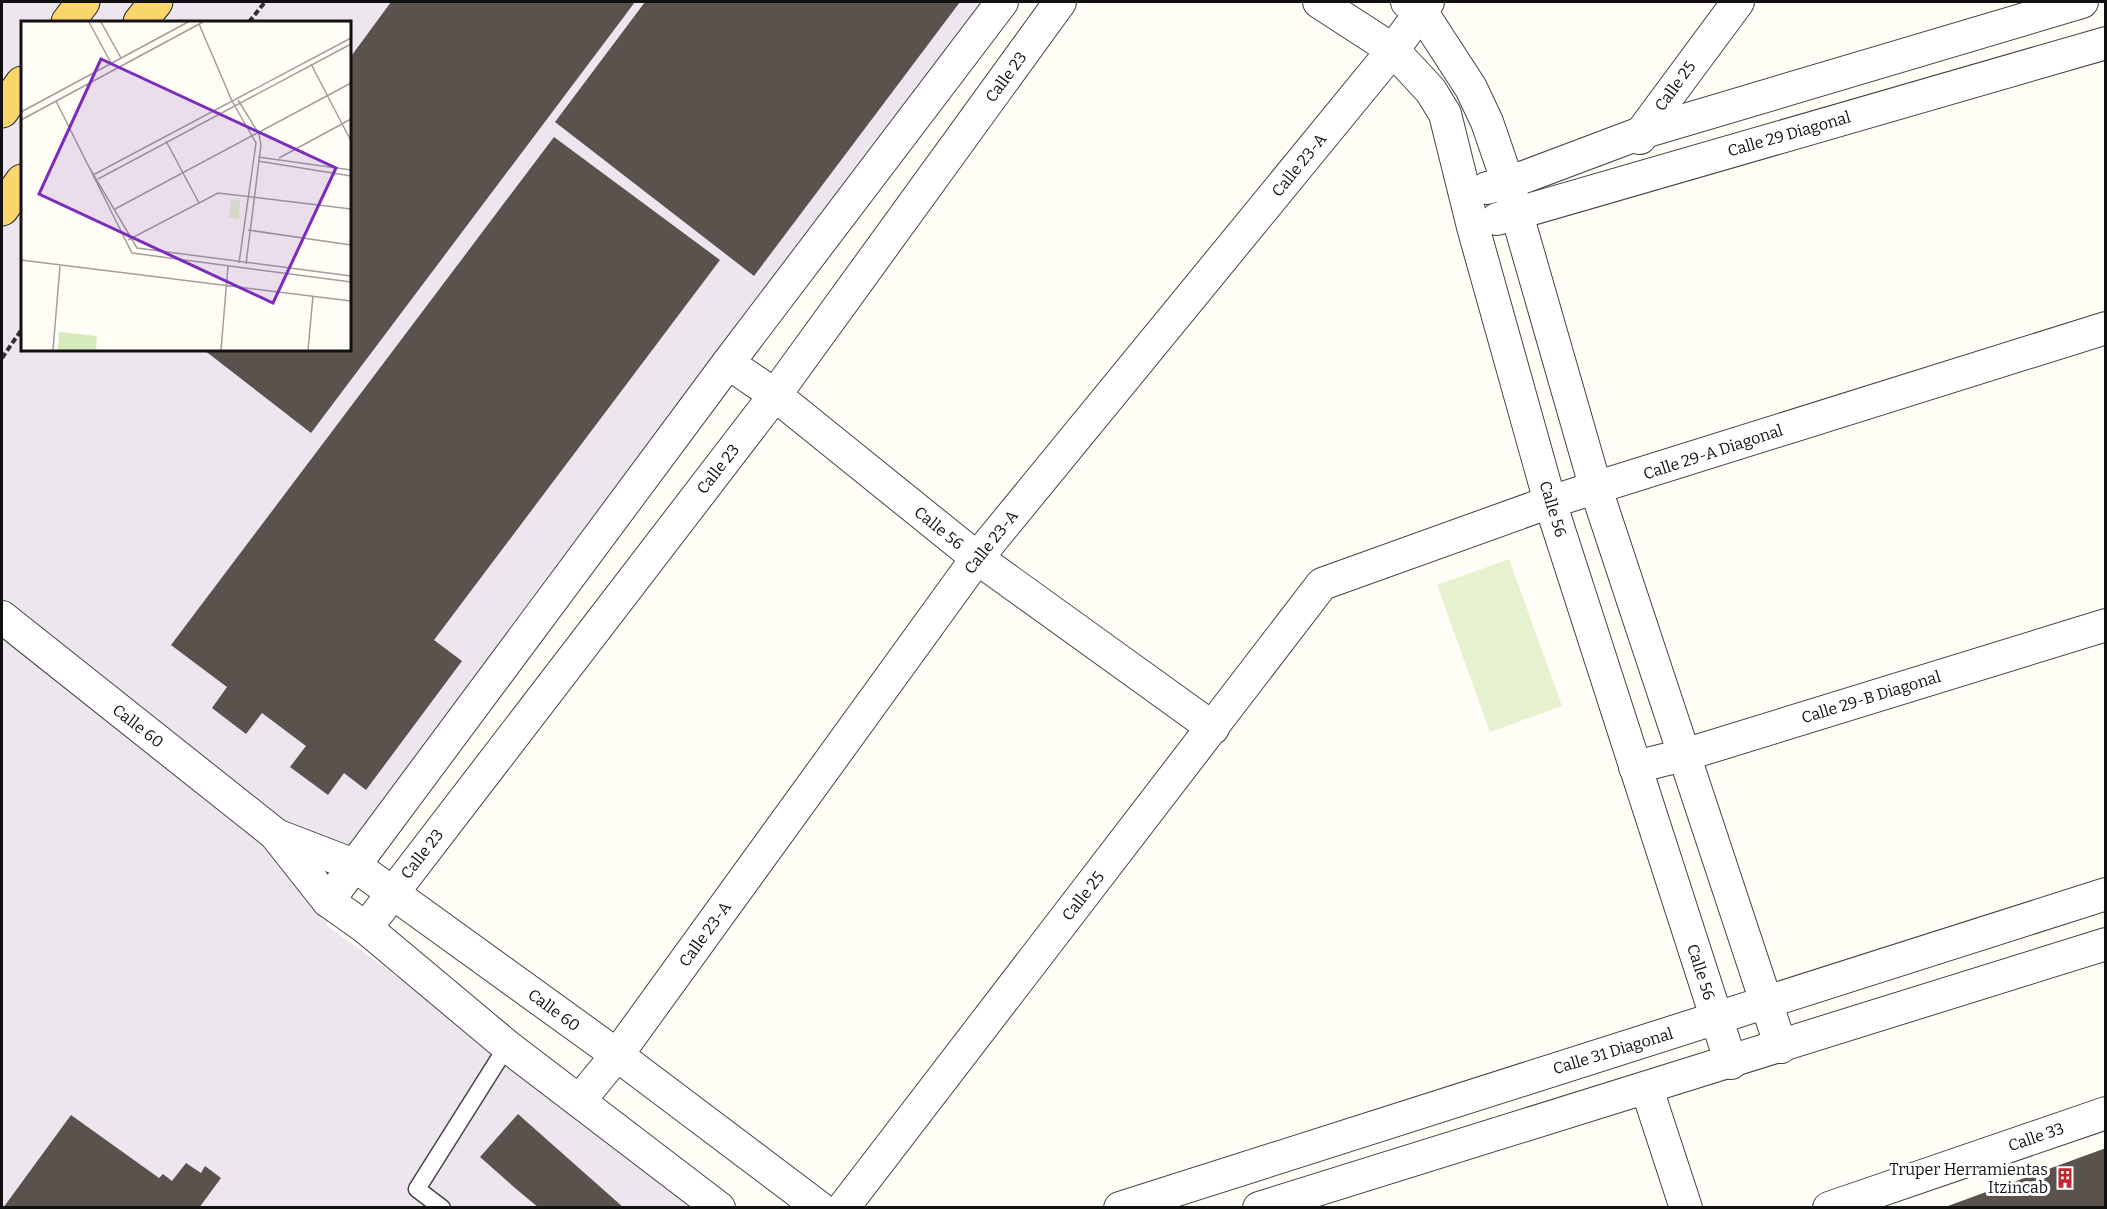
<svg xmlns="http://www.w3.org/2000/svg" width="2107" height="1209" font-family="Bitter,serif">
	<style>
		.industrial { fill: #eee6ef; fill-rule: evenodd }
		.pitch { fill: #e6f2cf }
		.building { fill: #5a524d }
		.lines { fill: none; stroke-linecap: round; stroke-linejoin: round }
		.service-casing { stroke: #444; stroke-width: 19 }
		.minor-casing { stroke: #444; stroke-width: 34 }
		.primary-casing { stroke: #222; stroke-width: 35 }
		.path { stroke: #333; stroke-width: 4; stroke-dasharray: 6 3; stroke-linecap: butt }
		.service { stroke: #fff; stroke-width: 16 }
		.minor { stroke: #fff; stroke-width: 32 }
		.primary { stroke: #f9d66b; stroke-width: 33 }
		.labels { text-anchor: middle; dominant-baseline: central; stroke-width: 6; stroke-linejoin: round; paint-order: stroke }
		.street-label { font-size: 16px; fill: #111; stroke: #fff }
		.poi-label { font-size: 16px; fill: #111; stroke: #fff; text-anchor: end }
		.inset-road { fill: none; stroke: #a09f9a; stroke-width: 1.5 }
		.view { fill: #7b2cbf; fill-opacity: 0.15; stroke: #7b2cbf; stroke-width: 3 }
		.inset-edge { fill: none; stroke: #111; stroke-width: 3 }
	</style>
	<rect width="100%" height="100%" fill="#fffdf5"/>
	<path class="industrial" d="M2 2H996L326 925 713 1207 2 1208ZM22 22H350V350H22Z"/>
	<polygon class="pitch" points="1509,559 1562,706 1490,732 1437,585"/>
	<g class="building">
		<polygon points="391,2 635,2 311,433 204,350 350,350 350,53 352,55"/>
		<polygon points="645,2 960,2 754,276 555,122"/>
		<polygon points="554,137 720,260 434,640 462,661 366,790 344,773 328,795 290,767 306,746 262,713 246,734 212,708 227,687 171,645"/>
		<polygon points="518,1114 624,1208 539,1208 515,1188 480,1157"/>
		<polygon points="71,1115 159,1178 163,1174 172,1181 186,1163 201,1173 205,1166 221,1178 199,1208 3,1208"/>
		<polygon points="2106,1148 2106,1208 1945,1208 1945,1207"/>
	</g>
	<g class="lines">
		<g class="service-casing">
			<polyline id="service" points="442,1208 417,1189 507,1046"/>
		</g>
		<g class="minor-casing">
			<g id="minor">
				<polyline points="1319,2 1393,50 1431,91 1445,114 1473,227 1550,502 1731,1063"/>
				<polyline points="1407,2 1421,11 1471,88 1487,122 1508,183 1596,489 1781,1047"/>
				<polyline points="1640,138 1641,133 1738,2"/>
				<polyline points="1487,188 1508,183 1641,133 2082,2"/>
				<polyline points="1497,219 2106,43"/>
				<polyline points="728,363 775,395 977,558 1213,728"/>
				<polyline points="2,617 275,834 328,901 366,928 507,1046 719,1208"/>
				<polyline points="1635,767 1684,755 2106,625"/>
				<polyline points="276,835 354,865 617,1055 820,1208"/>
				<polyline points="328,901 728,363 1002,2"/>
				<polyline points="366,928 775,395 1060,2"/>
				<polyline points="1647,1089 1686,1208"/>
				<polyline points="579,1101 617,1055 977,558 1393,50 1428,2"/>
				<polyline points="843,1208 1322,584 1550,502 2106,328"/>
				<polyline points="1120,1208 2106,894"/>
				<polyline points="1259,1208 2106,944"/>
				<polyline points="1829,1208 2106,1113"/>
			</g>
		</g>
		<g class="primary-casing">
			<g id="primary">
				<polyline points="68,22 83,2"/>
				<polyline points="140,22 156,2"/>
				<polyline points="2,111 22,83"/>
				<polyline points="2,209 22,181"/>
			</g>
		</g>
		<g class="path">
			<polyline points="249,22 265,2"/>
			<polyline points="2,358 22,329"/>
		</g>
		<use href="#service" class="service"/>
		<use href="#minor" class="minor"/>
		<use href="#primary" class="primary"/>
	</g>
	<defs>
		<g id="building-bare" transform="scale(1.62)"><path d="M-4-6H4V6H1V3H-1V6H-4ZM-2.5-4.3h1.7v1.8h-1.7ZM.8-4.3h1.7v1.8H.8ZM-2.5-1h1.7V.8h-1.7ZM.8-1h1.7V.8H.8Z" fill="#c4262e" stroke="#fff" stroke-width="2.5" paint-order="stroke"/></g>
	</defs>
	<g fill-rule="evenodd">
		<use href="#building-bare" x="2065" y="1178"/>
	</g>
	<g class="labels">
		<g class="street-label">
			<text transform="translate(1006 77) rotate(-54)">Calle 23</text>
			<text transform="translate(1675 86) rotate(-54)">Calle 25</text>
			<text transform="translate(1789 134) rotate(-16)">Calle 29 Diagonal</text>
			<text transform="translate(1299 165) rotate(-51)">Calle 23-A</text>
			<text transform="translate(1713 452) rotate(-18)">Calle 29-A Diagonal</text>
			<text transform="translate(718 469) rotate(-52)">Calle 23</text>
			<text transform="translate(1553 509) rotate(73)">Calle 56</text>
			<text transform="translate(939 528) rotate(39)">Calle 56</text>
			<text transform="translate(991 542) rotate(-52)">Calle 23-A</text>
			<text transform="translate(1871 697) rotate(-17)">Calle 29-B Diagonal</text>
			<text transform="translate(138 726) rotate(38)">Calle 60</text>
			<text transform="translate(422 854) rotate(-52)">Calle 23</text>
			<text transform="translate(1083 896) rotate(-52)">Calle 25</text>
			<text transform="translate(705 934) rotate(-54)">Calle 23-A</text>
			<text transform="translate(1701 972) rotate(72)">Calle 56</text>
			<text transform="translate(554 1010) rotate(36)">Calle 60</text>
			<text transform="translate(1613 1051) rotate(-17)">Calle 31 Diagonal</text>
			<text transform="translate(2036 1137) rotate(-19)">Calle 33</text>
		</g>
		<g class="poi-label">
			<text x="2048" y="1169">Truper Herramientas<tspan x="2048" dy="18">Itzincab</tspan></text>
		</g>
	</g>
	<g transform="translate(21 21)">
		<rect width="330" height="330" fill="#fffdf5"/>
		<path d="M38 311 76 315 75 329H37Z" fill="#d5ebbd"/>
		<path d="M210 178 219 179 218 198 208 197Z" fill="#e6f2cf"/>
		<path class="inset-road" d="M68 1 90 42M80 1 100 37M178 3 211 80 235 122 218 242M290 43 330 120M217 79 238 113 240 124 225 243M35 80 111 232 330 261M0 91 167 1M0 99 182 1M145 120 178 182M237 136 330 149M258 137 330 98M237 140 330 155M68 146 116 227 330 255M72 154 330 17M77 158 330 23M94 188 330 62M227 209 330 224M107 219 197 172 330 188M0 239 330 280M32 329 39 245M200 329 207 245M287 329 292 275"/>
		<path class="view" d="M80 38 315 147 252 282 18 173Z"/>
		<rect width="330" height="330" class="inset-edge"/>
	</g>
	<rect width="2107" height="1209" fill="none" stroke="#111111" stroke-width="6"/>
</svg>
